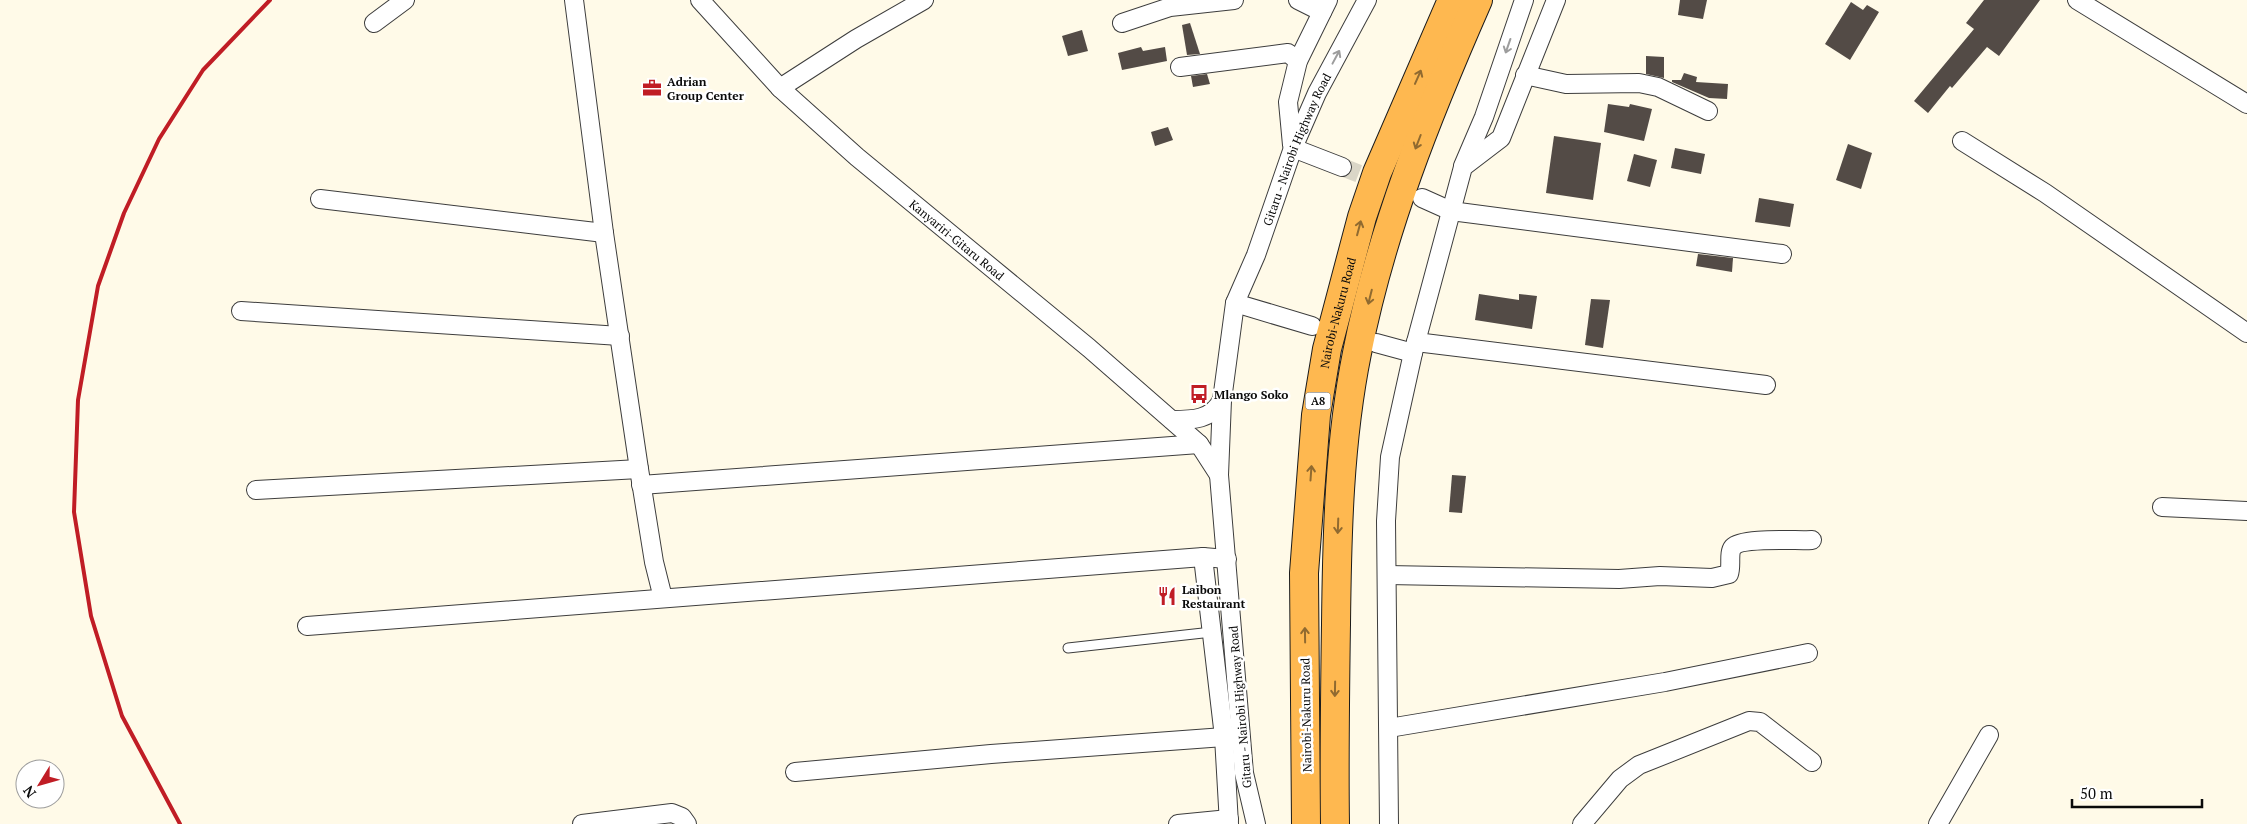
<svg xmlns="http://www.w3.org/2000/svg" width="2247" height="824" font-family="'PT Serif',serif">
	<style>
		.building { fill: #534b46 }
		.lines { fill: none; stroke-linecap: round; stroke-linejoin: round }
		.minor-tunnel { stroke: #dad6c7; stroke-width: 18; stroke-dasharray: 18 9; stroke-linecap: butt }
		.service-casing { stroke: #3d3d3d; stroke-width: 11 }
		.minor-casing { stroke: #3d3d3d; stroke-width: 20 }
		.trunk-casing { stroke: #1b1b1b; stroke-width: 30 }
		.service { stroke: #fff; stroke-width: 9 }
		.minor { stroke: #fff; stroke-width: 18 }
		.trunk { stroke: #feb850; stroke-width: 28 }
		.rail { stroke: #c01d25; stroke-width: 4 }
		.oneway { stroke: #9d9d9d }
		.oneway2 { stroke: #906a30 }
		.labels { text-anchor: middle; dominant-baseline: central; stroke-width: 5; stroke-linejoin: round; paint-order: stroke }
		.shield { fill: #fff; stroke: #545454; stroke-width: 1 }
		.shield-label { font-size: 11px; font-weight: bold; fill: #0a0a0a }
		.poi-label { font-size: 12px; font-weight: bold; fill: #0a0a0a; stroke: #fff; text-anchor: start }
		.street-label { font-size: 12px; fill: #0a0a0a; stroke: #fff }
	</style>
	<rect width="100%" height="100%" fill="#fffae8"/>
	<g class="building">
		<polygon points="1680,0 1707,0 1703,19 1678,15"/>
		<polygon points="1984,0 2040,0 1999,56 1987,47 1952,88 1950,86 1928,113 1914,101 1974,29 1966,23"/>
		<polygon points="1851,2 1863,10 1867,5 1879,12 1850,60 1825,44"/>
		<polygon points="1190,23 1200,54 1187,55 1182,25"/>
		<polygon points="1082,30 1088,51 1068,56 1062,36"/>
		<polygon points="1141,47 1143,51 1165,47 1167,61 1122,70 1118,53"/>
		<polygon points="1646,56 1664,57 1664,78 1646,74"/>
		<polygon points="1684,73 1697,77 1696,82 1728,84 1727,99 1709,98 1672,82 1672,80 1681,80"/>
		<polygon points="1207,74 1210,84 1193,87 1191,76"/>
		<polygon points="1608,104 1629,107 1630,104 1652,109 1644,141 1604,132"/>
		<polygon points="1168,127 1173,140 1155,146 1151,132"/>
		<polygon points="1554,136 1601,143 1593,200 1546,193"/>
		<polygon points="1848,144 1872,153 1861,189 1836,180"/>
		<polygon points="1675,148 1705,154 1701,174 1671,168"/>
		<polygon points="1634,154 1657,160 1650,187 1627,181"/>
		<polygon points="1759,198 1794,204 1790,227 1755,222"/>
		<polygon points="1698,254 1733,258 1732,272 1696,266"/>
		<polygon points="1479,294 1519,300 1519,294 1537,296 1532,329 1475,320"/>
		<polygon points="1591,299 1610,300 1603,348 1585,345"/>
		<polygon points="1452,475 1466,476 1462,513 1449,512"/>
	</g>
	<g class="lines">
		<polyline class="minor-tunnel" points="1342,167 1411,194"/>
		<g class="service-casing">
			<polyline id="service" points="1068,648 1212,632"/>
		</g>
		<g class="minor-casing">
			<g id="minor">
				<polyline points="574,0 604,233 639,469 654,562 663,598"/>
				<path id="s1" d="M700 0 780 88 857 157 1089 348 1199 444 1219 475"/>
				<polyline points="1298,0 1322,12"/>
				<polyline points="2077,0 2247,104"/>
				<polyline points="374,23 405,0"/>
				<polyline points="1122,23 1170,7 1234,0"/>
				<polyline points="1180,67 1288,53 1298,61"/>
				<polyline points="1525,75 1566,84 1639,83 1658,87 1708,111"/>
				<polyline points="780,88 856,39 924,0"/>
				<polyline points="1962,141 2045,193 2247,333"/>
				<polyline points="1292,145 1288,102 1298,61 1328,0"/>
				<polyline points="1293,148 1342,167"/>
				<polyline points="1463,166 1484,117 1524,0"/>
				<polyline points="1422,198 1451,211 1782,254"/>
				<polyline points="320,199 604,233"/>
				<polyline points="1235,303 1312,326"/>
				<polyline points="241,311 620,336"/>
				<polyline points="1416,342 1766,385"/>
				<polyline points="1376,343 1413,353 1463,167 1501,138 1556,0"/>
				<path d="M1172 420C1193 420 1211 420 1222 400"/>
				<polyline points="641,485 1199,444"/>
				<polyline points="256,490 639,469"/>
				<polyline points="2162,507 2247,511"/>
				<polyline points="1203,557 1224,737 1229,824"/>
				<path d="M1387 575 1619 579 1660 576 1712 578 1729 574C1732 566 1728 553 1733 547 1742 537 1798 541 1812 540"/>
				<polyline points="307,626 1203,557 1227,559"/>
				<polyline points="1389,728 1665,682 1808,653"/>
				<polyline points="795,772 991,754 1224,737"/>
				<polyline points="582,824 672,813 682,817 687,824"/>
				<polyline points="1178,824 1229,819"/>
				<path id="s2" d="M1256 824 1244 773 1219 475 1222 400 1235 303 1256 255 1293 148 1317 93 1367 0"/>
				<polyline points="1389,824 1386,521 1390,457 1413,353"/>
				<polyline points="1582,824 1620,779 1639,765 1749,721 1760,722 1812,762"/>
				<polyline points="1938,824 1989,735"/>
			</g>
		</g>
		<g class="trunk-casing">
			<g id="trunk">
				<path id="s3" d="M1306 824 1304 573 1316 415 1327 349 1362 217 1377 173 1452 0"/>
				<path d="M1335 824C1334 757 1335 691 1336 624 1337 534 1339 442 1357 353 1381 230 1428 114 1478 0"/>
			</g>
		</g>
		<use href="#service" class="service"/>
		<use href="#minor" class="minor"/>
		<use href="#trunk" class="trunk"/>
		<polyline class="rail" points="180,824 122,716 91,616 74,512 78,400 98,286 124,213 159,139 203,70 270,0"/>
	</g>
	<defs><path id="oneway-shaft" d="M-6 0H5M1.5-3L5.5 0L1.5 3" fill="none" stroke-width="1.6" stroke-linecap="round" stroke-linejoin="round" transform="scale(1.25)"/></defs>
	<g class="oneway">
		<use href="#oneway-shaft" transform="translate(1508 46) rotate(109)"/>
		<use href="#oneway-shaft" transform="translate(1336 57) rotate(-62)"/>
	</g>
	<g class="oneway2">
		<use href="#oneway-shaft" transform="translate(1418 77) rotate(-66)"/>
		<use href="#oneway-shaft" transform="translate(1418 142) rotate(111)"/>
		<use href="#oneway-shaft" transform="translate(1359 228) rotate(-75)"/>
		<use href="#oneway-shaft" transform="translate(1370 297) rotate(104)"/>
		<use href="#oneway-shaft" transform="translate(1311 473) rotate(-86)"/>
		<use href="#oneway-shaft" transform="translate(1338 526) rotate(92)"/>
		<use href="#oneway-shaft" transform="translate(1305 635) rotate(-91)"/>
		<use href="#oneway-shaft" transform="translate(1335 689) rotate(91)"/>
	</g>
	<defs>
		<g id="office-bare" transform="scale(1.5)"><path d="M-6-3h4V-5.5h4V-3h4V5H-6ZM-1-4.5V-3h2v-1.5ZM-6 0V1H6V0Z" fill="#c01d25" stroke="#fff" stroke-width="2.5" paint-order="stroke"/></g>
		<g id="bus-bare" transform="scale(1.5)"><path d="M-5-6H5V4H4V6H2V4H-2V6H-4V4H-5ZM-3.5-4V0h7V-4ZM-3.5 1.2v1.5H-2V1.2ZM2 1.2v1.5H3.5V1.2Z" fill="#c01d25" stroke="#fff" stroke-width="2.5" paint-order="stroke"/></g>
		<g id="restaurant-bare" transform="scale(1.5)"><path d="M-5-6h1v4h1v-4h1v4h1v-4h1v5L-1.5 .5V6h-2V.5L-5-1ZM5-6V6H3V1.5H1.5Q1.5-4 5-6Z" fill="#c01d25" stroke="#fff" stroke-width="2.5" paint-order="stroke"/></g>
	</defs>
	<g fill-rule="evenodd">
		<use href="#office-bare" x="652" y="88"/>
		<use href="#bus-bare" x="1199" y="394"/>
		<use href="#restaurant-bare" x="1167" y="596"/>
	</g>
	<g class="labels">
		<rect class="shield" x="1305.5" y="392.5" width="25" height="17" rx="4"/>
		<g class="shield-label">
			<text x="1318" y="401">A8</text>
		</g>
		<g class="poi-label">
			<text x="667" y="81">Adrian<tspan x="667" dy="14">Group Center</tspan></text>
			<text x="1214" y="394">Mlango Soko</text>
			<text x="1182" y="589">Laibon<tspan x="1182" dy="14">Restaurant</tspan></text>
		</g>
		<g class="street-label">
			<text stroke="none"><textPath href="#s2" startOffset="690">Gitaru - Nairobi Highway Road</textPath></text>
			<text stroke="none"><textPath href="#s1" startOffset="352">Kanyariri-Gitaru Road</textPath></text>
			<text stroke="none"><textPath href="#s3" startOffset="514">Nairobi-Nakuru Road</textPath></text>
			<text transform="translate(1240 707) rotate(-95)">Gitaru - Nairobi Highway Road</text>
			<text transform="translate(1306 715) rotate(-91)">Nairobi-Nakuru Road</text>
		</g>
	</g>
	<g transform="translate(40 784) rotate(233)"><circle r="24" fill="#ffffff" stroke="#9d9d9d"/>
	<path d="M0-4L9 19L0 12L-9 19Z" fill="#c01d25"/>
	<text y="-8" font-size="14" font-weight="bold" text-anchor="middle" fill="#0a0a0a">N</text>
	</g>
	<path d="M2072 799v8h130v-8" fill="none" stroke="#0a0a0a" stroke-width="2.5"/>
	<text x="2080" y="799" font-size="15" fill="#0a0a0a" stroke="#ffffff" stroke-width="4" paint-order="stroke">50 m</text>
</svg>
